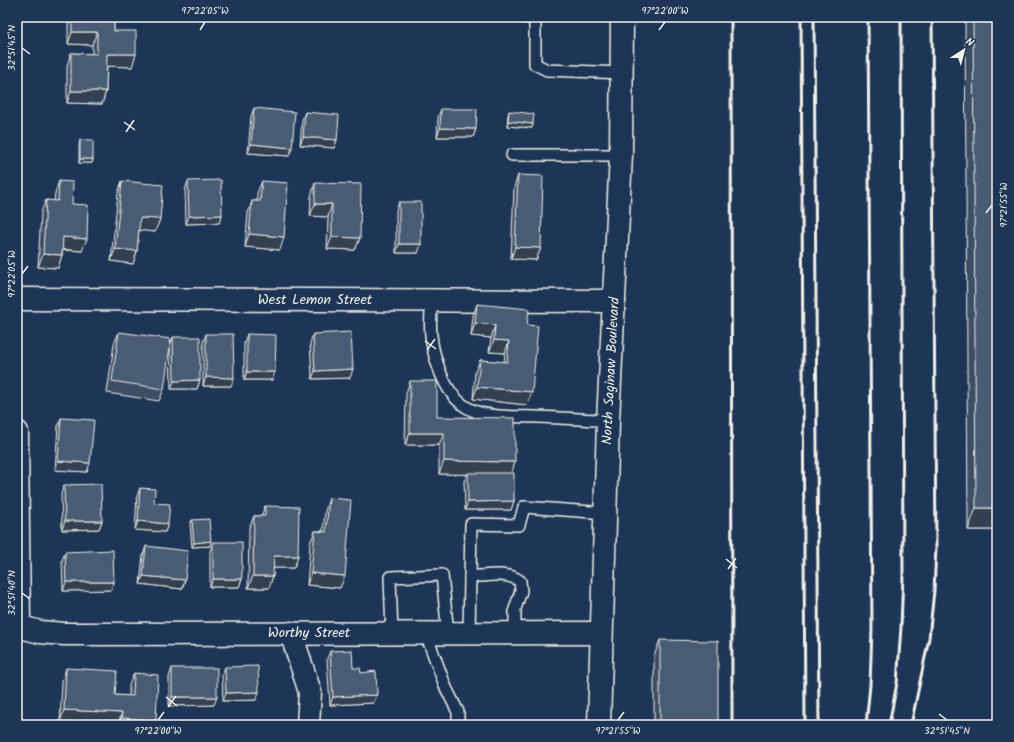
<svg xmlns="http://www.w3.org/2000/svg" width="1014" height="742" font-family="Kalam,sans-serif">
	<style>
		.lines { fill: none; stroke-linecap: round; stroke-linejoin: round }
		.service-casing { stroke: #f4f1e8; stroke-width: 14 }
		.minor-casing { stroke: #f4f1e8; stroke-width: 25 }
		.primary-casing { stroke: #f4f1e8; stroke-width: 25 }
		.service { stroke: #1d3557; stroke-width: 11 }
		.minor { stroke: #1d3557; stroke-width: 22 }
		.primary { stroke: #1d3557; stroke-width: 22 }
		.rail { stroke: #f4f1e8; stroke-width: 3 }
		.wall { fill: #3e4e64; stroke: #f4f1e8 }
		.shaded-wall { fill: #324051; stroke: #f4f1e8 }
		.building { fill: #485b74; stroke: #f4f1e8 }
		.ticks { fill: none; stroke: #f4f1e8; stroke-width: 1.5 }
		.labels { text-anchor: middle; dominant-baseline: central; stroke-width: 4; stroke-linejoin: round; paint-order: stroke }
		.street-label { font-size: 14px; fill: #f4f1e8; stroke: #1d3557 }
		.neatline { fill: none; stroke: #f4f1e8; stroke-width: 1.5 }
		.ticks-label { font-size: 10px; text-anchor: middle; fill: #f4f1e8 }
	</style>
	<rect width="100%" height="100%" fill="#1d3557"/>
	<filter id="ink" filterUnits="userSpaceOnUse"><feTurbulence type="fractalNoise" baseFrequency=".025" numOctaves="2"/><feDisplacementMap in="SourceGraphic" scale="8" xChannelSelector="R" yChannelSelector="G"/><feConvolveMatrix kernelMatrix="1 2 1 2 8 2 1 2 1" color-interpolation-filters="sRGB"/></filter>
	<g filter="url(#ink)">
		<g class="lines">
			<g class="service-casing">
				<g id="service">
					<polyline points="523,17 535,18 535,64 547,70 622,73"/>
					<polyline points="512,155 621,155"/>
					<path d="M432 301C429 325 430 343 438 366 456 420 487 416 535 417 559 418 584 419 608 421"/>
					<path d="M470 577C486 576 506 571 520 581L521 591 515 609V634"/>
					<polyline points="392,634 390,577 442,575 448,634"/>
					<polyline points="426,634 446,688 458,712 458,725"/>
					<polyline points="469,634 471,524 519,525 524,507 605,513"/>
				</g>
			</g>
			<g class="minor-casing">
				<g id="minor">
					<polyline points="17,299 614,301"/>
					<polyline points="17,432 19,627"/>
					<polyline points="17,626 40,632 64,634 601,633"/>
					<polyline points="291,633 310,692 308,725"/>
				</g>
			</g>
			<g class="primary-casing">
				<polyline id="primary" points="599,725 608,421 621,155 622,17"/>
			</g>
			<use href="#service" class="service"/>
			<use href="#minor" class="minor"/>
			<use href="#primary" class="primary"/>
			<g class="rail">
				<polyline points="731,17 732,725"/>
				<polyline points="801,17 805,725"/>
				<polyline points="814,17 819,725"/>
				<polyline points="866,725 870,685 872,629 868,17"/>
				<polyline points="889,725 897,683 901,627 903,576 901,17"/>
				<polyline points="911,725 929,638 934,591 936,548 932,17"/>
			</g>
		</g>
		<g class="wall">
			<polygon points="68,17 114,17 114,31 132,67 107,66 106,91 102,104 67,103 67,66 71,53 92,54 92,45 68,44"/>
			<polygon points="965,17 997,17 997,530 968,530"/>
			<polygon points="254,108 289,156 248,153 251,116"/>
			<polygon points="441,109 476,129 473,137 437,137 438,117"/>
			<polygon points="509,111 533,124 532,128 507,126 508,115"/>
			<polygon points="305,112 337,140 334,148 300,145 302,120"/>
			<polygon points="80,140 93,159 92,163 79,163 79,145"/>
			<polygon points="518,175 541,248 536,260 511,259 514,187"/>
			<polygon points="59,181 72,204 82,251 63,250 62,255 58,268 38,267 41,212 46,200 54,201 55,193"/>
			<polygon points="122,181 160,219 155,232 139,230 137,251 133,264 111,261 118,193"/>
			<polygon points="188,181 222,215 219,223 186,224 185,190"/>
			<polygon points="262,181 280,250 245,247 248,213 252,201 257,201 257,193"/>
			<polygon points="315,183 360,238 355,250 327,249 328,217 310,216 311,196"/>
			<polygon points="399,202 418,253 396,253 396,210"/>
			<polygon points="477,304 527,325 527,405 473,399 475,372 480,360 504,362 505,353 489,352 491,338 471,336 473,316"/>
			<polygon points="119,332 164,389 159,401 107,393 114,344"/>
			<polygon points="206,334 231,386 203,386 203,342"/>
			<polygon points="247,334 272,380 244,380 244,343"/>
			<polygon points="313,334 350,378 312,379 310,343"/>
			<polygon points="173,337 200,380 197,389 171,389 170,345"/>
			<polygon points="410,381 437,417 511,473 514,501 511,510 465,510 464,481 467,474 439,474 439,445 405,445 406,393"/>
			<polygon points="61,418 87,472 55,470 58,426"/>
			<polygon points="64,485 102,521 99,529 62,530 61,494"/>
			<polygon points="140,488 154,503 168,524 165,532 135,530 137,496"/>
			<polygon points="329,498 340,588 307,585 310,543 315,531 323,531 325,511"/>
			<polygon points="265,506 294,568 273,568 273,576 269,588 248,588 249,528 254,516 261,516"/>
			<polygon points="192,520 210,546 192,547 190,524"/>
			<polygon points="213,542 242,579 239,587 210,587 210,551"/>
			<polygon points="146,546 185,580 182,589 140,584 143,555"/>
			<polygon points="65,552 114,582 111,590 63,591 62,560"/>
			<polygon points="660,640 718,725 654,725 654,656"/>
			<polygon points="330,651 353,668 361,673 377,695 373,703 330,705 327,659"/>
			<polygon points="225,667 256,700 223,701 222,675"/>
			<polygon points="66,668 115,695 129,696 129,685 134,673 156,720 154,725 116,725 60,722 62,681"/>
			<polygon points="172,668 214,705 169,706 169,677"/>
		</g>
		<g class="shaded-wall">
			<polygon points="72,32 97,32 92,45 68,44"/>
			<polygon points="107,54 136,54 132,67 102,66"/>
			<polygon points="71,91 106,91 102,104 67,103"/>
			<polygon points="508,121 533,124 532,128 507,126"/>
			<polygon points="440,128 476,129 473,137 437,137"/>
			<polygon points="303,137 337,140 334,148 300,145"/>
			<polygon points="251,144 292,148 289,156 248,153"/>
			<polygon points="80,159 93,159 92,163 79,163"/>
			<polygon points="315,204 332,204 328,217 310,216"/>
			<polygon points="222,215 219,223 186,224 189,216"/>
			<polygon points="140,218 160,219 155,232 136,230"/>
			<polygon points="249,234 284,237 280,250 245,247"/>
			<polygon points="63,237 87,239 82,251 59,249"/>
			<polygon points="332,237 360,238 355,250 327,249"/>
			<polygon points="399,244 421,244 418,253 396,253"/>
			<polygon points="515,247 541,248 536,260 511,259"/>
			<polygon points="115,249 137,251 133,264 111,261"/>
			<polygon points="43,254 62,255 58,268 38,267"/>
			<polygon points="475,323 495,325 491,338 471,336"/>
			<polygon points="494,340 509,341 505,353 489,352"/>
			<polygon points="353,369 350,378 312,379 315,371"/>
			<polygon points="247,372 275,372 272,380 244,380"/>
			<polygon points="206,377 234,378 231,386 203,386"/>
			<polygon points="200,380 197,389 171,389 174,381"/>
			<polygon points="477,387 532,392 527,405 473,399"/>
			<polygon points="410,433 444,433 439,445 405,445"/>
			<polygon points="58,461 90,463 87,472 55,470"/>
			<polygon points="444,461 515,462 511,475 439,474"/>
			<polygon points="514,501 511,510 465,510 468,502"/>
			<polygon points="976,508 997,508 997,530 968,530"/>
			<polygon points="65,521 102,521 99,529 62,530"/>
			<polygon points="138,521 168,524 165,532 135,530"/>
			<polygon points="211,541 210,546 192,547 194,543"/>
			<polygon points="274,556 298,556 294,568 269,568"/>
			<polygon points="311,573 345,576 340,588 307,585"/>
			<polygon points="143,576 185,580 182,589 140,584"/>
			<polygon points="253,576 273,576 269,588 248,588"/>
			<polygon points="213,579 242,579 239,587 210,587"/>
			<polygon points="66,582 114,582 111,590 63,591"/>
			<polygon points="259,692 256,700 223,701 226,693"/>
			<polygon points="377,695 373,703 330,705 333,697"/>
			<polygon points="172,697 217,697 214,705 169,706"/>
			<polygon points="64,710 122,713 117,725 60,722"/>
			<polygon points="121,718 156,720 154,725 119,725"/>
		</g>
		<g class="building">
			<polygon points="72,17 114,17 114,31 136,31 136,54 107,54 106,91 71,91 71,53 97,54 97,32 72,32"/>
			<polygon points="973,17 997,17 997,508 976,508"/>
			<polygon points="254,108 295,112 292,148 251,144"/>
			<polygon points="441,109 477,109 476,129 440,128"/>
			<polygon points="509,111 534,114 533,124 508,121"/>
			<polygon points="305,112 339,115 337,140 303,137"/>
			<rect x="80" y="140" width="13" height="19"/>
			<polygon points="518,175 543,176 541,248 515,247"/>
			<polygon points="221,180 222,215 189,216 188,181"/>
			<polygon points="59,181 73,182 72,204 88,205 87,239 63,237 62,255 43,254 46,200 58,201"/>
			<polygon points="122,181 163,185 160,219 140,218 137,251 115,249"/>
			<polygon points="262,181 288,183 284,237 249,234 252,201 260,201"/>
			<polygon points="315,183 361,184 360,238 332,237 332,204 315,204"/>
			<rect x="399" y="202" width="22" height="42"/>
			<polygon points="477,304 529,309 527,325 538,326 532,392 477,387 480,360 507,362 509,341 494,340 495,325 475,323"/>
			<polygon points="119,332 171,339 164,389 112,381"/>
			<polygon points="351,332 353,369 315,371 313,334"/>
			<polygon points="206,334 233,334 234,378 206,377"/>
			<polygon points="247,334 276,335 275,372 247,372"/>
			<polygon points="173,337 200,337 200,380 174,381"/>
			<polygon points="410,381 437,381 437,417 515,418 515,462 444,461 444,433 410,433"/>
			<polygon points="61,418 94,420 90,463 58,461"/>
			<polygon points="468,473 514,473 514,501 468,502"/>
			<polygon points="101,484 102,521 65,521 64,485"/>
			<polygon points="140,488 155,489 154,503 170,504 168,524 138,521"/>
			<polygon points="329,498 351,500 345,576 311,573 315,531 326,532"/>
			<polygon points="265,506 299,507 298,556 274,556 273,576 253,576 254,516 265,516"/>
			<polygon points="209,519 211,541 194,543 192,520"/>
			<rect x="213" y="542" width="29" height="37"/>
			<polygon points="146,546 188,551 185,580 143,576"/>
			<polygon points="113,550 114,582 66,582 65,552"/>
			<polygon points="660,640 718,641 718,725 660,725"/>
			<polygon points="352,650 353,668 360,668 361,673 376,671 377,695 333,697 330,651"/>
			<polygon points="258,666 259,692 226,693 225,667"/>
			<polygon points="66,668 117,671 115,695 133,696 134,673 158,675 156,720 121,718 122,713 64,710"/>
			<rect x="172" y="668" width="45" height="29"/>
		</g>
	</g>
	<path class="ticks" d="M200 30 205 22M659 30 665 22M22 48 30 54M124 122 135 130M126 132 134 120M986 213 992 205M22 274 28 266M425 341 436 349M427 350 435 339M726 559 737 568M728 569 736 558M22 593 30 599M166 697 177 706M168 707 176 696M939 714 947 720M158 720 164 712M618 720 624 712"/>
	<g class="labels">
		<g class="street-label">
			<text x="315" y="300">West Lemon Street</text>
			<text transform="translate(611 371) rotate(-87)">North Saginaw Boulevard</text>
			<text x="309" y="633">Worthy Street</text>
		</g>
	</g>
	<rect width="1014" height="742" fill="none" stroke="#1d3557" stroke-width="44"/>
	<g transform="translate(964 50) rotate(36)" stroke="#1d3557" stroke-width="3" paint-order="stroke">
	<path d="M0-3L7 15L0 10L-7 15Z" fill="#f4f1e8"/>
	<text y="-6" font-size="11" font-weight="bold" text-anchor="middle" fill="#f4f1e8">N</text>
	</g>
	<rect x="22" y="22" width="970" height="698" class="neatline"/>
	<g class="ticks-label">
		<text x="205" y="14">97°22'05"W</text>
		<text x="665" y="14">97°22'00"W</text>
		<text transform="translate(11 48) rotate(-90)" y="4">32°51'45"N</text>
		<text transform="translate(1003 205) rotate(-90)" y="4">97°21'55"W</text>
		<text transform="translate(11 274) rotate(-90)" y="4">97°22'05"W</text>
		<text transform="translate(11 593) rotate(-90)" y="4">32°51'40"N</text>
		<text x="158" y="734">97°22'00"W</text>
		<text x="618" y="734">97°21'55"W</text>
		<text x="947" y="734">32°51'45"N</text>
	</g>
</svg>
